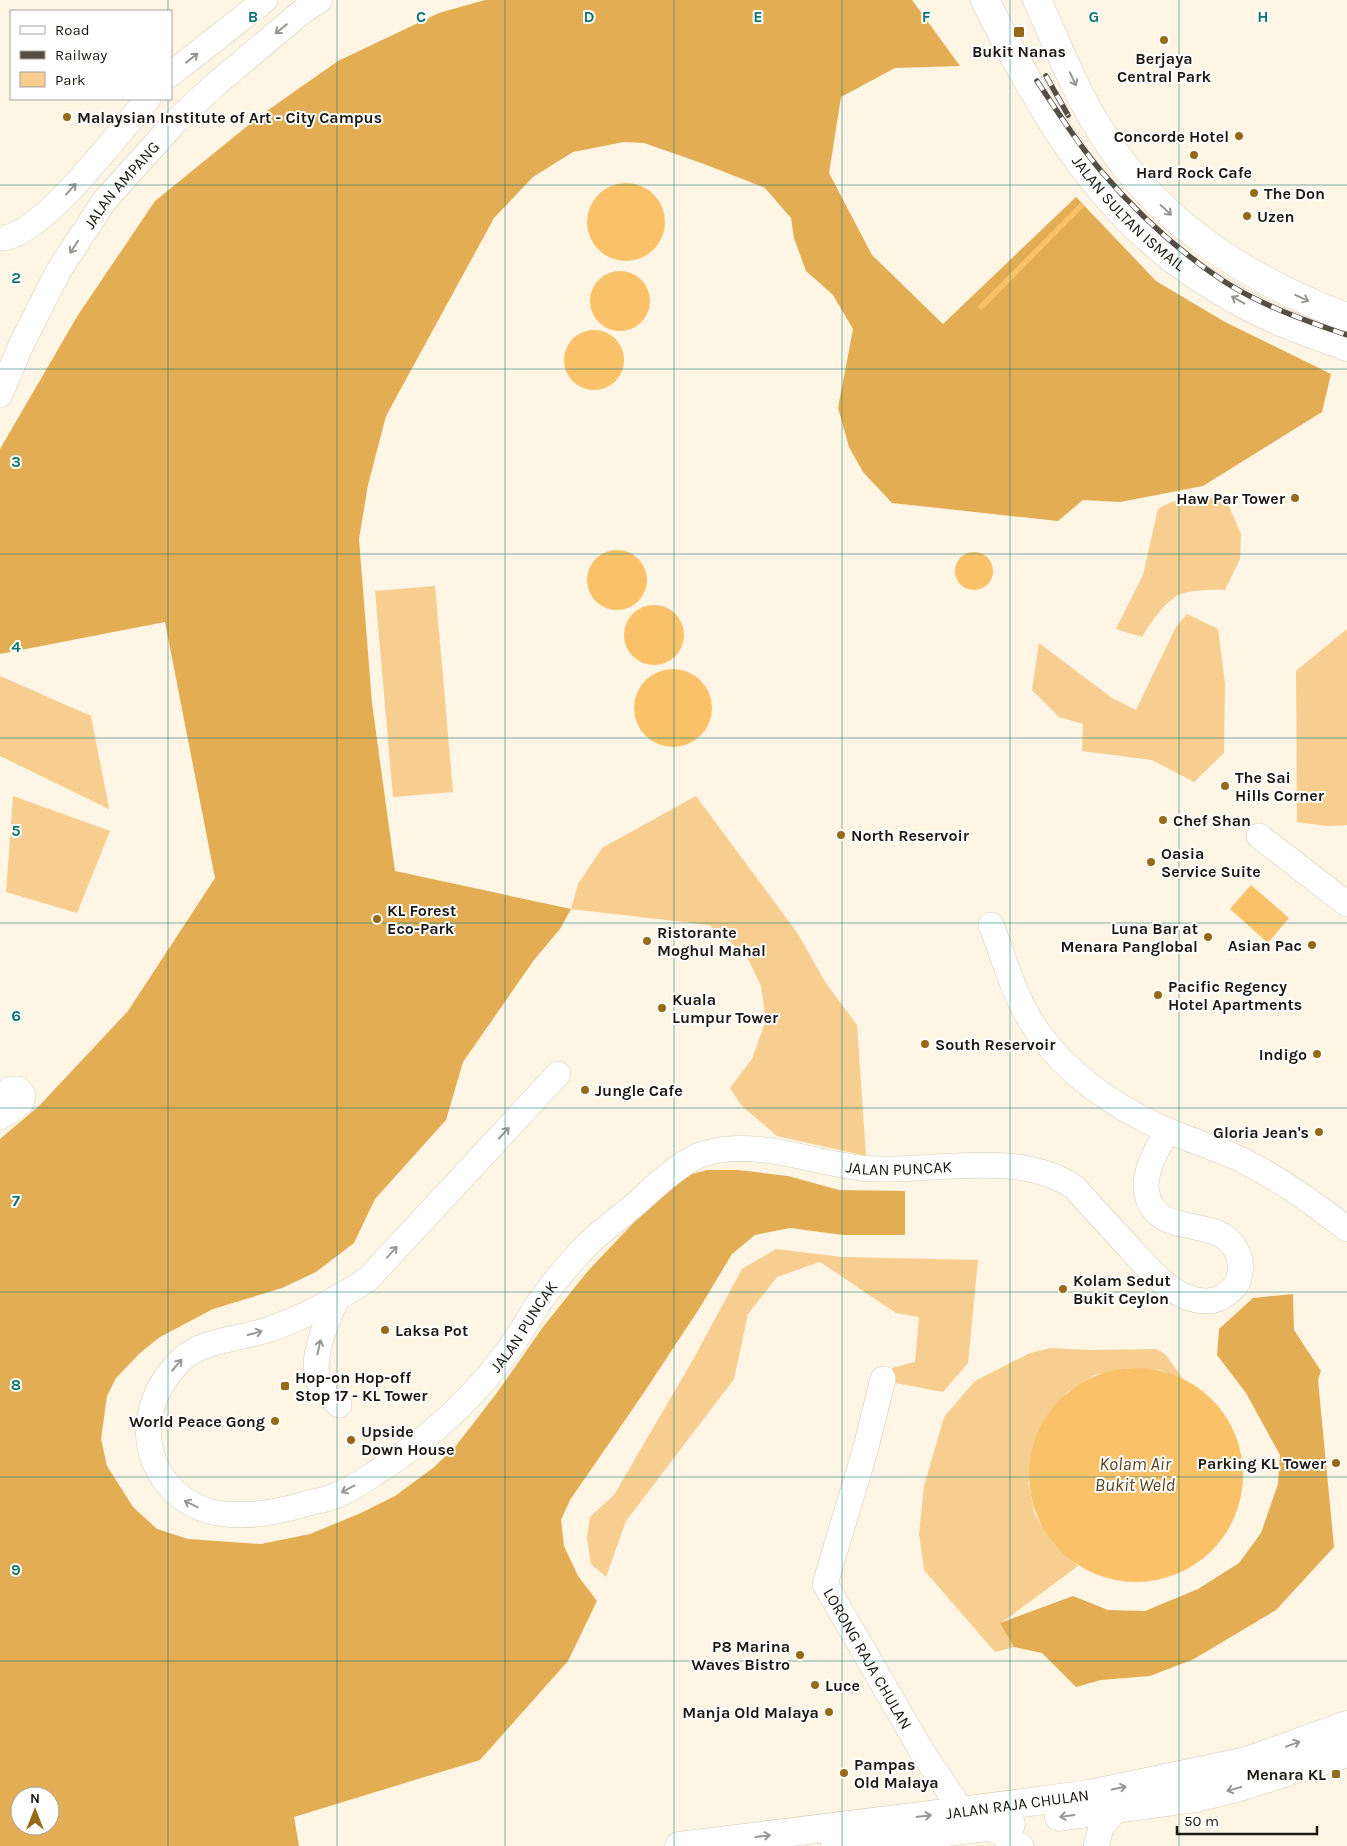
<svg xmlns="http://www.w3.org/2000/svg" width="1347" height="1846" font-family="Karla,sans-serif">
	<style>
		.green { fill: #f7ce90 }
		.forest { fill: #e3ad53; fill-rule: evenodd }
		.water { fill: #f9c269 }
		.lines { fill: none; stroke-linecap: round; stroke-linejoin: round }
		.stream { stroke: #f9c269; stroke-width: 5.5 }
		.minor-casing { stroke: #d7cab7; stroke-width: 26 }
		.major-casing { stroke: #d7cab7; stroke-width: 29 }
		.minor { stroke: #fff; stroke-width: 25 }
		.major { stroke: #fff; stroke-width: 28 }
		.rail-casing { stroke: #554e45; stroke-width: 5.5 }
		.rail { stroke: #fff; stroke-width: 4; stroke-dasharray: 11; stroke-linecap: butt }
		.oneway { stroke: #999794 }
		.grid { fill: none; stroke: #0f766e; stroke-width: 1; stroke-opacity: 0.55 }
		.poi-dot { fill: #966a17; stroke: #fff; stroke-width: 2 }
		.labels { text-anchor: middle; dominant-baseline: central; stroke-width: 4; stroke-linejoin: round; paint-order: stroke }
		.poi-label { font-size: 16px; font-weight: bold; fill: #1d1811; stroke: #fff; text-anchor: start }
		.street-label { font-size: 16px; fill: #1d1811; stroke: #fff }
		.water-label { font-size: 18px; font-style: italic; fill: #5a431e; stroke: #fff }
		.grid-label { font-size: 16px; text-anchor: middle; font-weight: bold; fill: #0f766e; stroke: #fff; stroke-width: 4; stroke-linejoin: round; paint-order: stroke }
	</style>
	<rect width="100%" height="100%" fill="#fff5e5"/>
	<g class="green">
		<path d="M1207 497 1227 502 1241 534 1240 559 1225 590C1215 589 1187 590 1178 595 1164 603 1150 623 1142 637L1116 629 1143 575 1158 509C1173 499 1189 498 1207 497Z"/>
		<polygon points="435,586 453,792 393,797 375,591"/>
		<polygon points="1187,614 1218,629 1225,683 1224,753 1194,782 1152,760 1082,751 1083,724 1059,717 1032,690 1039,643 1112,698 1136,710 1176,627"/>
		<polygon points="1347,629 1347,825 1327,826 1297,822 1296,671"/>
		<polygon points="0,676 91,716 109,809 0,756"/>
		<polygon points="13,796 110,831 77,913 6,892"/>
		<polygon points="696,796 798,934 825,982 857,1025 866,1156 777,1136 741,1105 730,1088 752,1059 766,1020 761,986 746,955 709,925 571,909 578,884 602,848"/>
		<polygon points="776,1249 842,1257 978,1260 968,1363 943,1392 896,1383 892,1368 915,1362 919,1317 896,1313 820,1262 777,1277 748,1314 734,1379 626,1521 606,1577 591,1564 587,1538 590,1517 614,1495 694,1358 742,1269"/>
		<polygon points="1051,1348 1090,1350 1157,1349 1166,1355 1183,1379 1161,1370 1128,1368 1095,1375 1066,1393 1028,1482 1035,1515 1053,1543 1078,1566 1001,1623 1014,1647 995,1652 924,1570 919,1534 924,1486 944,1417 975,1381 1030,1353"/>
	</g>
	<g class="forest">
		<path d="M485 0H912L960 66 895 68 841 97 829 173 872 255 943 324 1076 197 1156 281 1225 322 1331 374 1322 412 1203 486 1120 502 1083 500 1058 521 892 503 863 472 849 447 838 408 853 329 833 295 806 271 794 238 791 218 765 188 704 164 644 143 624 142 573 152 533 177 494 218 386 416 368 485 359 539 372 703 395 871 571 909 560 929 534 960 463 1062 446 1120 375 1199 354 1243 316 1272 282 1288 213 1309 160 1337 140 1353 116 1378 107 1396 101 1439 107 1466 133 1507 157 1529 188 1539 261 1544 310 1534 361 1513 395 1496 433 1468 455 1447 496 1394 543 1327 587 1272 639 1217 670 1188 688 1175 707 1170H738L788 1176 839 1190 905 1191V1235H843L790 1228 755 1235 732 1254 699 1309 643 1394 570 1500 561 1520 564 1546 578 1576 597 1601 568 1661 480 1760 294 1817 299 1846H0V1139L39 1106 128 1011 215 878 165 622 0 654V449L78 315 155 201 261 115 338 61 439 13ZM20 1796H50V1826H20Z"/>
		<polygon points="1293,1294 1294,1330 1321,1371 1318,1380 1334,1547 1276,1610 1194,1659 1150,1676 1101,1680 1076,1687 1042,1653 1014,1647 1000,1623 1073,1596 1108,1610 1145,1611 1198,1589 1239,1563 1261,1533 1278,1484 1280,1455 1246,1393 1217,1355 1219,1329 1253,1298"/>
	</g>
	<g class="water">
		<circle cx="626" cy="222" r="39"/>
		<circle cx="620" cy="301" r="30"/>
		<circle cx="594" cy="360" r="30"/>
		<circle cx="617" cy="580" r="30"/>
		<circle cx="974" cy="571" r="19"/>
		<circle cx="654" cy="635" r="30"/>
		<circle cx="673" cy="708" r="39"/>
		<polygon points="1251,885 1289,918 1268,943 1230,909"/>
		<circle cx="1136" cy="1475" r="107"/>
	</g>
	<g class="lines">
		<polyline class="stream" points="981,307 1081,206"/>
		<g class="minor-casing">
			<g id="minor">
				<polyline points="171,74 265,0"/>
				<path d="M0 238C41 239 120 130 148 99"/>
				<path id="s1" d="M0 395 21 345 59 270 105 200 176 121 217 83 303 11 320 0"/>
				<polyline points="1259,836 1347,904"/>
				<path d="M991 925C1005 961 1015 1000 1038 1032 1069 1076 1117 1108 1166 1130 1190 1140 1216 1148 1240 1159 1280 1179 1312 1202 1347 1229"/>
				<path id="s2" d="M558 1074 368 1279C336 1300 303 1318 267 1330 240 1339 201 1340 181 1360 143 1398 135 1453 175 1492 186 1502 197 1508 212 1512 245 1519 278 1512 309 1503 318 1501 328 1499 337 1495 350 1490 362 1482 374 1474 423 1443 469 1403 504 1356 519 1338 529 1316 543 1297 555 1280 570 1263 584 1248 600 1231 620 1218 638 1202 654 1187 685 1158 706 1153 758 1139 810 1162 860 1168 869 1169 879 1169 888 1169 946 1169 1026 1152 1075 1188 1093 1208 1111 1228 1129 1247 1141 1261 1154 1276 1169 1287 1184 1299 1209 1307 1225 1295 1230 1291 1236 1287 1238 1281 1245 1261 1236 1240 1215 1232 1190 1223 1154 1228 1147 1194 1142 1173 1158 1148 1167 1130"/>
				<polyline points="0,1100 10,1089 18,1089 23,1095 21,1103 0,1117"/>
				<path d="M336 1299C327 1323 308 1360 320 1385 324 1392 334 1399 339 1405"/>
				<path id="s3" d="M883 1379 865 1451 825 1584 921 1750 962 1811"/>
				<polyline points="990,1827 1021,1846"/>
				<polyline points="1096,1846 1101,1828 1116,1809"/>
			</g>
		</g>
		<g class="major-casing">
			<g id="major">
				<path id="s4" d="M985 0C1026 83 1079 178 1149 239 1184 271 1233 301 1276 320 1299 330 1323 338 1347 347"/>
				<path d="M1037 0C1057 43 1074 90 1100 130 1155 221 1249 281 1347 317"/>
				<polyline points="1059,1817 1196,1798 1237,1788 1347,1753"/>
				<path id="s5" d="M679 1846 962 1811 1089 1794 1247 1761 1347 1725"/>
				<polyline points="835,1846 1011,1824"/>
			</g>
		</g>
		<use href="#minor" class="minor"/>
		<use href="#major" class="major"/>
		<g class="rail-casing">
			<g id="rail">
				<polyline points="1046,76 1068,115"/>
				<path d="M1037 81C1057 111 1077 143 1101 171 1136 212 1177 250 1222 280 1258 304 1306 321 1347 335"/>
			</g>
		</g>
		<use href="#rail" class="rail"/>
	</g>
	<defs><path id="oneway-shaft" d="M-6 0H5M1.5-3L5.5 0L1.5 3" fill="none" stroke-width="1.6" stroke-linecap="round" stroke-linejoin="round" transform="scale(1.25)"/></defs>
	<g class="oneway">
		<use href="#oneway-shaft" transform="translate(281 29) rotate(141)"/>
		<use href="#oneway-shaft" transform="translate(192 58) rotate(-38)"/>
		<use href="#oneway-shaft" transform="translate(1073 79) rotate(65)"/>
		<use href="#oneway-shaft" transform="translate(71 189) rotate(-48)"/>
		<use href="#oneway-shaft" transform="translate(1166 210) rotate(43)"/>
		<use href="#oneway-shaft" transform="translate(74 247) rotate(123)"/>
		<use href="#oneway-shaft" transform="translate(1302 298) rotate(25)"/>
		<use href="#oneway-shaft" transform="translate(1238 300) rotate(-151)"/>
		<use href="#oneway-shaft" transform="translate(504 1133) rotate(-47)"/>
		<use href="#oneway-shaft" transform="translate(392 1252) rotate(-48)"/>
		<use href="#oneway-shaft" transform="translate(255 1333) rotate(-15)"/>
		<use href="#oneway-shaft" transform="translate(319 1347) rotate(-78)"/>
		<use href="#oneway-shaft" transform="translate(177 1365) rotate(-50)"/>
		<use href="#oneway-shaft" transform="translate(348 1489) rotate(152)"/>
		<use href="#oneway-shaft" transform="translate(191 1504) rotate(-153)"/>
		<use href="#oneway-shaft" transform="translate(1293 1744) rotate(-20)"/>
		<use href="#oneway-shaft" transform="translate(1119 1788) rotate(-12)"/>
		<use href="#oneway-shaft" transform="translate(1234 1789) rotate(165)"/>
		<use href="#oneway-shaft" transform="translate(924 1816) rotate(-7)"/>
		<use href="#oneway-shaft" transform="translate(1067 1816) rotate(172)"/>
		<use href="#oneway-shaft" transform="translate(763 1836) rotate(-7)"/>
	</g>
	<path class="grid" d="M168 0V11M337 0V1846M505 0V1846M674 0V1846M842 0V1846M1010 0V1846M1179 0V1846M168 99V1846M0 185H1347M0 369H1347M0 554H1347M0 738H1347M0 923H1347M0 1108H1347M0 1292H1347M0 1477H1347M0 1661H1347"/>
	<g class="poi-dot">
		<rect x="1013" y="26" width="12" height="12" rx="2.5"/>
		<circle cx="1164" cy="40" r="5"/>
		<circle cx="67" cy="117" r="5"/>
		<circle cx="1239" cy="136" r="5"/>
		<circle cx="1194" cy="155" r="5"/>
		<circle cx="1254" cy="193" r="5"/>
		<circle cx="1247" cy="216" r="5"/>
		<circle cx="1295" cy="498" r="5"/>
		<circle cx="1225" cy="786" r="5"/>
		<circle cx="1163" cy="820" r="5"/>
		<circle cx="841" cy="835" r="5"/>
		<circle cx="1151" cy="862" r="5"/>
		<circle cx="377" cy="919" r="5"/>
		<circle cx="1208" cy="937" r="5"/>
		<circle cx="647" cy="941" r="5"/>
		<circle cx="1312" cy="945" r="5"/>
		<circle cx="1158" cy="995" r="5"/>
		<circle cx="662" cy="1008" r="5"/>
		<circle cx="925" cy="1044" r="5"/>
		<circle cx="1317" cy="1054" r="5"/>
		<circle cx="585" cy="1090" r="5"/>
		<circle cx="1319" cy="1132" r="5"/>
		<circle cx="1063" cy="1289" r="5"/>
		<circle cx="385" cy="1330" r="5"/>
		<rect x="280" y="1381" width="10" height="10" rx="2.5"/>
		<circle cx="275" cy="1421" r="5"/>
		<circle cx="351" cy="1440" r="5"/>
		<circle cx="1336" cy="1463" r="5"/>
		<circle cx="800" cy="1655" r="5"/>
		<circle cx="815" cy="1685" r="5"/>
		<circle cx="829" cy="1712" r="5"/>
		<circle cx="844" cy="1773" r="5"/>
		<rect x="1331" y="1769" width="10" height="10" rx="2.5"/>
	</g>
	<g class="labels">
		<g class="poi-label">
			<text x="1019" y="51" text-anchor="middle">Bukit Nanas</text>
			<text x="1164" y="58" text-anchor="middle">Berjaya<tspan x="1164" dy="18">Central Park</tspan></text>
			<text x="77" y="117">Malaysian Institute of Art - City Campus</text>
			<text x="1229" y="136" text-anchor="end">Concorde Hotel</text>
			<text x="1194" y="172" text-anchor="middle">Hard Rock Cafe</text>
			<text x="1264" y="193">The Don</text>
			<text x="1257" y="216">Uzen</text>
			<text x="1285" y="498" text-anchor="end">Haw Par Tower</text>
			<text x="1235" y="777">The Sai<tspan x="1235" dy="18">Hills Corner</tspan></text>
			<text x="1173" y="820">Chef Shan</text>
			<text x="851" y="835">North Reservoir</text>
			<text x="1161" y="853">Oasia<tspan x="1161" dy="18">Service Suite</tspan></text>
			<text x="387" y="910">KL Forest<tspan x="387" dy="18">Eco-Park</tspan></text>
			<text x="1198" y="928" text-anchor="end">Luna Bar at<tspan x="1198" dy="18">Menara Panglobal</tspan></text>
			<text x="657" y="932">Ristorante<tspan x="657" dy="18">Moghul Mahal</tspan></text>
			<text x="1302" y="945" text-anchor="end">Asian Pac</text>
			<text x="1168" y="986">Pacific Regency<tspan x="1168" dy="18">Hotel Apartments</tspan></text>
			<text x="672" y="999">Kuala<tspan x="672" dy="18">Lumpur Tower</tspan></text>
			<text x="935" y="1044">South Reservoir</text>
			<text x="1307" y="1054" text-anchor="end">Indigo</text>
			<text x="595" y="1090">Jungle Cafe</text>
			<text x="1309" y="1132" text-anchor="end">Gloria Jean's</text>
			<text x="1073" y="1280">Kolam Sedut<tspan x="1073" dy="18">Bukit Ceylon</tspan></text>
			<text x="395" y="1330">Laksa Pot</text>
			<text x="295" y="1377">Hop-on Hop-off<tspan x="295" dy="18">Stop 17 - KL Tower</tspan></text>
			<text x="265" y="1421" text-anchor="end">World Peace Gong</text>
			<text x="361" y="1431">Upside<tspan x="361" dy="18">Down House</tspan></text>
			<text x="1326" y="1463" text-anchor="end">Parking KL Tower</text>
			<text x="790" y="1646" text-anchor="end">P8 Marina<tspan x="790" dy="18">Waves Bistro</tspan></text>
			<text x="825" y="1685">Luce</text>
			<text x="819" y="1712" text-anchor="end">Manja Old Malaya</text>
			<text x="854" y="1764">Pampas<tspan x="854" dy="18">Old Malaya</tspan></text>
			<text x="1326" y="1774" text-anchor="end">Menara KL</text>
		</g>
		<g class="street-label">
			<text stroke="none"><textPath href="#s1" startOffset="244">JALAN AMPANG</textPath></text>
			<text stroke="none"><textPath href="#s4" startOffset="259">JALAN SULTAN ISMAIL</textPath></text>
			<text stroke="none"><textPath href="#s2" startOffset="1508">JALAN PUNCAK</textPath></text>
			<text stroke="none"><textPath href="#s2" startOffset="1058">JALAN PUNCAK</textPath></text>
			<text stroke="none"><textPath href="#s3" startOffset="299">LORONG RAJA CHULAN</textPath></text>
			<text stroke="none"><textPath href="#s5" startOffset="341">JALAN RAJA CHULAN</textPath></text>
		</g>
		<g class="water-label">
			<text x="1135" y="1464">Kolam Air<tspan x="1135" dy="21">Bukit Weld</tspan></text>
		</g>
	</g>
	<g class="grid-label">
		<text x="253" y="22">B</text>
		<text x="421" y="22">C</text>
		<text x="589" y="22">D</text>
		<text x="758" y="22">E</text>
		<text x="926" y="22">F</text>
		<text x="1094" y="22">G</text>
		<text x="1263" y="22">H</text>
		<text x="16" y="283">2</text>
		<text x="16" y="467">3</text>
		<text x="16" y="652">4</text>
		<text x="16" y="836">5</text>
		<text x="16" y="1021">6</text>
		<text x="16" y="1206">7</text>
		<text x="16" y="1390">8</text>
		<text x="16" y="1575">9</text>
	</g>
	<rect x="10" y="10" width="162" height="90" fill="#ffffff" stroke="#a5a3a0"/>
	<rect x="20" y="26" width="25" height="8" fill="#ffffff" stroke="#a5a3a0"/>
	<text x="55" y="35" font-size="15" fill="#1d1811">Road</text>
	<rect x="20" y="51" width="25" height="8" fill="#554e45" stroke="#a5a3a0"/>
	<text x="55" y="60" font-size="15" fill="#1d1811">Railway</text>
	<rect x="20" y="72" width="25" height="15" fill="#f7ce90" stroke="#a5a3a0"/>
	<text x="55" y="85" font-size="15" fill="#1d1811">Park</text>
	<g transform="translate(35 1811)"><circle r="24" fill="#ffffff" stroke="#a5a3a0"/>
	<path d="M0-4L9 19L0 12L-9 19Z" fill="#966a17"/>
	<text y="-8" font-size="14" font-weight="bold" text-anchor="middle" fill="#1d1811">N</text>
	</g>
	<path d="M1177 1826v8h140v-8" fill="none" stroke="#1d1811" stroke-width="2.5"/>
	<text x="1184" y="1826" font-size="15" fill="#1d1811" stroke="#ffffff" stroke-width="4" paint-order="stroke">50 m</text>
</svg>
